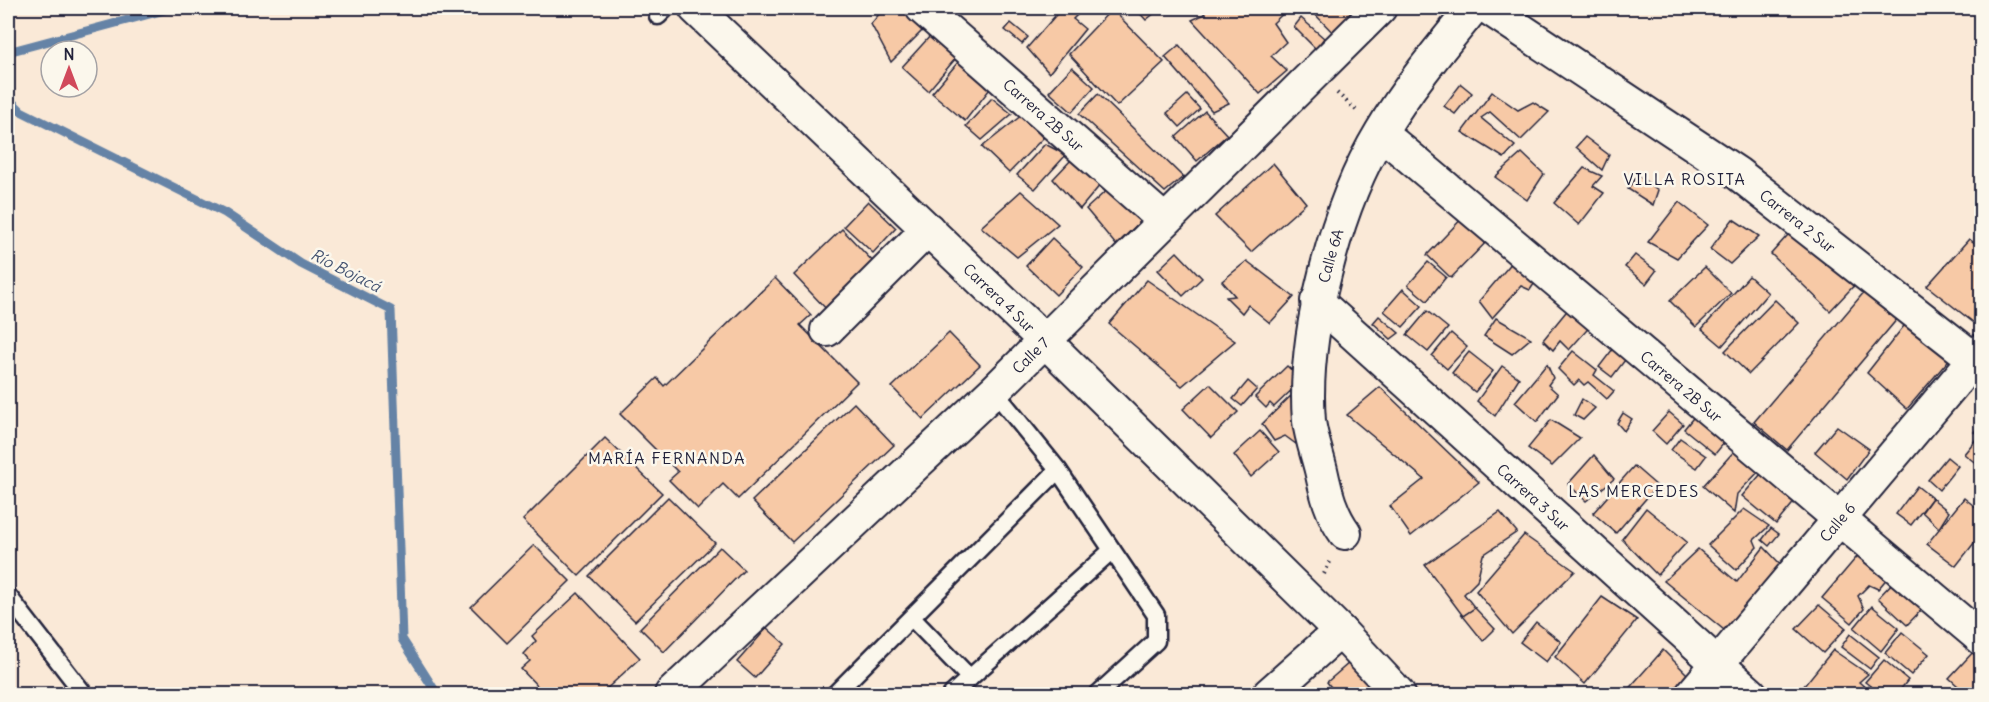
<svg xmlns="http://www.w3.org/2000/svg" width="1989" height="702" font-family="Delius,sans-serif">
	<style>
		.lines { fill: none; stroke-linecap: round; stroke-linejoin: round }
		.stream { stroke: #6583a6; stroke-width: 9 }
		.building { fill: #f7c9a6; stroke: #22223b; stroke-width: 1.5 }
		.lane-casing { stroke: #22223b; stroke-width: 21 }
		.street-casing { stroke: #22223b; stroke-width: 36 }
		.path { stroke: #22223b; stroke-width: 4; stroke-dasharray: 1.5 4.5; stroke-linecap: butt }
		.lane { stroke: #fbf7ec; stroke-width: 16 }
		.street { stroke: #fbf7ec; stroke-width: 32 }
		.labels { text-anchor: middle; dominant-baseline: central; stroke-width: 5; stroke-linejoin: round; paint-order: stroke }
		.street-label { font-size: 15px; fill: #22223b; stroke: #fbf7ec }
		.neighbourhood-label { font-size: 16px; letter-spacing: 1.5px; fill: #22223b; stroke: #fbf7ec }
		.water-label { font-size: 16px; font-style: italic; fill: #445371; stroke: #fbf7ec }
	</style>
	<rect width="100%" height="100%" fill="#fae9d7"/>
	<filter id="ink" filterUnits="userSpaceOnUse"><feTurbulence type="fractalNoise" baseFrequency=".0167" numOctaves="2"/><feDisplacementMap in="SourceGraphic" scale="12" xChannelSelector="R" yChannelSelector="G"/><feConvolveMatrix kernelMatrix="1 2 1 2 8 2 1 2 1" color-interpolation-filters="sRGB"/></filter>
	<g filter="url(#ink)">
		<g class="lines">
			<g class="stream">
				<polyline points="8,52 172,8"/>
				<polyline points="8,98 21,111 225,213 301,264 391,310 402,639 437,694"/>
			</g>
		</g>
		<g class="building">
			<polygon points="884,8 903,8 926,27 891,62 871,24"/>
			<polygon points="1062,8 1074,8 1079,13 1073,19 1085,29 1049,73 1027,48"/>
			<polygon points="1135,8 1161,8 1146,20"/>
			<polygon points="1200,8 1289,8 1273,23 1286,42 1271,56 1287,71 1260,94 1192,20 1205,14"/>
			<polygon points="1309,8 1376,8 1340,40"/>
			<polygon points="1112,9 1164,62 1117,106 1069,54"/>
			<polygon points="1301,18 1324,38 1316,49 1294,27"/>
			<polygon points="1011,23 1028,37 1022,44 1005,30"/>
			<polygon points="931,35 956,58 928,91 902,67"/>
			<polygon points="1179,45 1229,103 1212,111 1165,57"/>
			<polygon points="959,61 993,85 965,121 932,93"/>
			<polygon points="1072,67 1094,87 1072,112 1049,92"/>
			<polygon points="1461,84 1472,93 1455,114 1444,106"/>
			<polygon points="1492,92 1518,110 1533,102 1549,112 1521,140 1490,112 1481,118 1515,146 1504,158 1462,132"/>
			<polygon points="1098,94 1183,177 1165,192 1079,114"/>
			<polygon points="1187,95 1200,109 1180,127 1167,113"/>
			<polygon points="992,98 1012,114 982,140 966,126"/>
			<polygon points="1205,111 1227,135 1197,161 1176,137"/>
			<polygon points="1022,115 1043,138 1009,173 982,147"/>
			<polygon points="1585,137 1609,155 1602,170 1576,147"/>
			<polygon points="1045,144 1066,155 1035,189 1017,175"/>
			<polygon points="1522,153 1544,174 1527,200 1495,177"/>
			<polygon points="1072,159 1101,184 1080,209 1053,179"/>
			<polygon points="1273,163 1306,203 1251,252 1215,216"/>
			<polygon points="1584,168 1602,176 1593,186 1604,193 1579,225 1554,203"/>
			<polygon points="1637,175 1658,190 1653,205 1628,189"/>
			<polygon points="1107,190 1144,218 1116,245 1086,209"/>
			<polygon points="1021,191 1058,224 1017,257 981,227"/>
			<polygon points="868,201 896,228 873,253 844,226"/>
			<polygon points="1679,202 1708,225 1677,258 1648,242"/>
			<polygon points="1469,211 1494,234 1451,278 1427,255"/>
			<polygon points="1733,219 1759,236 1730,264 1710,249"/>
			<polygon points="1795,227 1862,277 1830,311 1771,254"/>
			<polygon points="842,229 878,267 830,313 794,275"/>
			<polygon points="1052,238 1083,267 1056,295 1026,266"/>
			<polygon points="1969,239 1982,248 1982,323 1978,326 1927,286"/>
			<polygon points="1177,252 1202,278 1183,296 1158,270"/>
			<polygon points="1635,255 1656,271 1646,284 1625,267"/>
			<polygon points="1514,260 1538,278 1530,290 1521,286 1492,318 1479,301"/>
			<polygon points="1247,261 1294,297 1270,323 1248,305 1242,313 1226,297 1235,296 1222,281"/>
			<polygon points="1428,262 1446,277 1427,301 1408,285"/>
			<polygon points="1705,267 1731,293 1696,327 1670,301"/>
			<polygon points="1749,276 1768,293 1722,346 1702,329"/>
			<polygon points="775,278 811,315 800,325 857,382 738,499 723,484 698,509 669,480 678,472 620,414 657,378 664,386"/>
			<polygon points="1147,280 1235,341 1182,386 1109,324"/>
			<polygon points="1403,289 1422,306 1403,327 1384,311"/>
			<polygon points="1865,291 1898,318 1787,450 1754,422"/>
			<polygon points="1775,300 1799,323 1749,374 1725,351"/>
			<polygon points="1570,307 1595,321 1569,350 1560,341 1553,350 1543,340"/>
			<polygon points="1427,311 1448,328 1428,352 1407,335"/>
			<polygon points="1379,316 1399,333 1391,339 1373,323"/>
			<polygon points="1496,318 1531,338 1512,354 1484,336"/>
			<polygon points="1907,322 1953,355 1907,409 1867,373"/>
			<polygon points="949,333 980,365 923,419 892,387"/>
			<polygon points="1451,333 1467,347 1447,369 1432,356"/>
			<polygon points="1619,341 1632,351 1612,377 1599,367"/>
			<polygon points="1573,351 1597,370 1594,375 1614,391 1607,399 1588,382 1584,385 1579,380 1574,385 1558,369"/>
			<polygon points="1469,352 1493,371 1475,392 1452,373"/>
			<polygon points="1547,364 1553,378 1548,385 1558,394 1537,422 1515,402"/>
			<polygon points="1287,366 1302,380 1274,407 1270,403 1266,408 1255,397"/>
			<polygon points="1502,366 1519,378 1495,416 1477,401"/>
			<polygon points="1248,381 1257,389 1242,406 1233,399"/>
			<polygon points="1210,384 1238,412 1211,438 1183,409"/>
			<polygon points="1380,387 1479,482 1411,536 1390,506 1424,479 1347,415"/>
			<polygon points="1299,388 1300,447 1285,436 1274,441 1262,424"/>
			<polygon points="1582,399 1595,408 1583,420 1574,415"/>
			<polygon points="854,403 894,445 792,542 752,501"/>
			<polygon points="1701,408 1733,432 1715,454 1684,429"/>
			<polygon points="1669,412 1683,424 1666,444 1652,431"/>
			<polygon points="1623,413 1632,419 1624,431 1617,423"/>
			<polygon points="1551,420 1580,438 1552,466 1528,448"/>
			<polygon points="1981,423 1982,424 1982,437 1974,432"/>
			<polygon points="1837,426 1869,449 1847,479 1815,452"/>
			<polygon points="1260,431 1279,452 1251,477 1234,455"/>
			<polygon points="605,438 662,493 579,576 523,520"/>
			<polygon points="1680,438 1706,456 1697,468 1671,450"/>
			<polygon points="1977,438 1982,441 1982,468 1964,454"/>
			<polygon points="1737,448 1762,468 1737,494 1734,513 1703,486"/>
			<polygon points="1594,455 1614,479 1586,501 1568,484"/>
			<polygon points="1947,457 1958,466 1939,490 1928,480"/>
			<polygon points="1634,466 1657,486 1616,533 1593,513"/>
			<polygon points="1767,467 1801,494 1776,524 1742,496"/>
			<polygon points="1917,486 1932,498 1911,525 1896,514"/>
			<polygon points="668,497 715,543 635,621 589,576"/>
			<polygon points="1932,498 1949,512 1939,528 1922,512"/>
			<polygon points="1964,498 1982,512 1982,533 1956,566 1927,544"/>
			<polygon points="1646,508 1687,542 1657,575 1622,539"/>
			<polygon points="1744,509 1769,526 1754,540 1757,547 1736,570 1708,545"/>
			<polygon points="1500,512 1517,532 1483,555 1477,581 1464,594 1475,608 1463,616 1425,565"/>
			<polygon points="1771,528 1779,534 1769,546 1762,540"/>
			<polygon points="1524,535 1575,571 1512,634 1476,591"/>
			<polygon points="534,545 570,581 507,643 471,607"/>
			<polygon points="720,547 744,570 664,652 640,628"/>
			<polygon points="1764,547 1786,570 1729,634 1664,581 1698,549 1737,582"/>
			<polygon points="1861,552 1889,576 1878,589 1869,585 1858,596 1864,609 1852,623 1822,598"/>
			<polygon points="1896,579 1928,603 1907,625 1878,598"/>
			<polygon points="578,593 640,658 601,694 545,694 521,669 530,661 524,654 536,641 532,636"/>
			<polygon points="1602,597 1637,620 1585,684 1555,657"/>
			<polygon points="1819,605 1846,628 1823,653 1796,629"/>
			<polygon points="1872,606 1899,628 1881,651 1854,628"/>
			<polygon points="1475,608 1495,629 1483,641 1463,616"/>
			<polygon points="1536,622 1561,642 1546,662 1520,642"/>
			<polygon points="767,628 785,644 755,678 737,662"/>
			<polygon points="1902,632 1929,654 1911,675 1885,653"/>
			<polygon points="1850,634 1879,657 1870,669 1841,647"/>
			<polygon points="1663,650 1692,679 1678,694 1624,694"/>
			<polygon points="1833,650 1868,674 1859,682 1873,694 1802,694 1799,692"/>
			<polygon points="1975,650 1982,656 1982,683 1972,694 1967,694 1949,678"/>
			<polygon points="1356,657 1380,694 1336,694 1327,682"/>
			<polygon points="1884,660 1908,680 1897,694 1881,694 1865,682"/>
			<polygon points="1306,687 1315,694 1299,694"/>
		</g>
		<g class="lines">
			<g class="lane-casing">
				<g id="lane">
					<polyline points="658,16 666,8"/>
					<polyline points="1058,470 1156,615 1156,641 1098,694"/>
					<polyline points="8,596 84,694"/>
					<polyline points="912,618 970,678"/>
					<polyline points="835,694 1058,470 994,391"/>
					<polyline points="952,694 1112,550"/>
				</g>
			</g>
			<g class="street-casing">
				<g id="street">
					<path id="s1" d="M695 8 1045 341 1340 631 1399 694"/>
					<path id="s2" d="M922 8 1165 221"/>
					<path id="s3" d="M1488 8 1737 173 1982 365"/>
					<path id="s4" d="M1381 133 1982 639"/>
					<path id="s5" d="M1317 301 1751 694"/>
					<polyline points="827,330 928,229"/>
					<path id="s6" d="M1345 533C1331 514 1326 493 1321 470 1317 454 1311 437 1309 421 1302 335 1336 206 1381 132 1407 88 1441 47 1473 8"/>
					<path id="s7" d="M671 694 994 391 1380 8"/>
					<polyline points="1269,694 1340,631"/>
					<path id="s8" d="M1692 694 1982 350"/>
				</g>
			</g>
			<g class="path">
				<polyline points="1337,93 1358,112"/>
				<polyline points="1324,574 1331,560"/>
			</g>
			<use href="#lane" class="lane"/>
			<use href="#street" class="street"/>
		</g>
	</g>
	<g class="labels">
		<g class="street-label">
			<text stroke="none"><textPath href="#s2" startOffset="162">Carrera 2B Sur</textPath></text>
			<text stroke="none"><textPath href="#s3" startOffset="376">Carrera 2 Sur</textPath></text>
			<text stroke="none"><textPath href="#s6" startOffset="286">Calle 6A</textPath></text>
			<text stroke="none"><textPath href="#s1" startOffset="420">Carrera 4 Sur</textPath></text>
			<text stroke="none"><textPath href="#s7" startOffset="494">Calle 7</textPath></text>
			<text stroke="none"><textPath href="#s4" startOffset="393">Carrera 2B Sur</textPath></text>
			<text stroke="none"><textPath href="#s5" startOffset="292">Carrera 3 Sur</textPath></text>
			<text stroke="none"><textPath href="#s8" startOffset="225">Calle 6</textPath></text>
		</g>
		<g class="neighbourhood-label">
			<text x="1685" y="179">VILLA ROSITA</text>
			<text x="667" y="458">MARÍA FERNANDA</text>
			<text x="1634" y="491">LAS MERCEDES</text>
		</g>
		<g class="water-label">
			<text transform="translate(346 270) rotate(27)">Río Bojacá</text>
		</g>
	</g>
	<rect width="1989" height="702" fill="none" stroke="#fbf7ec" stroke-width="30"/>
	<rect x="15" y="15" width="1959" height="672" fill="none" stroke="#22223b" stroke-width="2" filter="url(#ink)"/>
	<g transform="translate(69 69)"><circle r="28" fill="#fbf7ec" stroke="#a4a2a5" stroke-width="1.5"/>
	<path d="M0-4.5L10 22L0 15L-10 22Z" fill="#d1495b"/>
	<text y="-9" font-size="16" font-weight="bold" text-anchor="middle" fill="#22223b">N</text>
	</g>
</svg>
